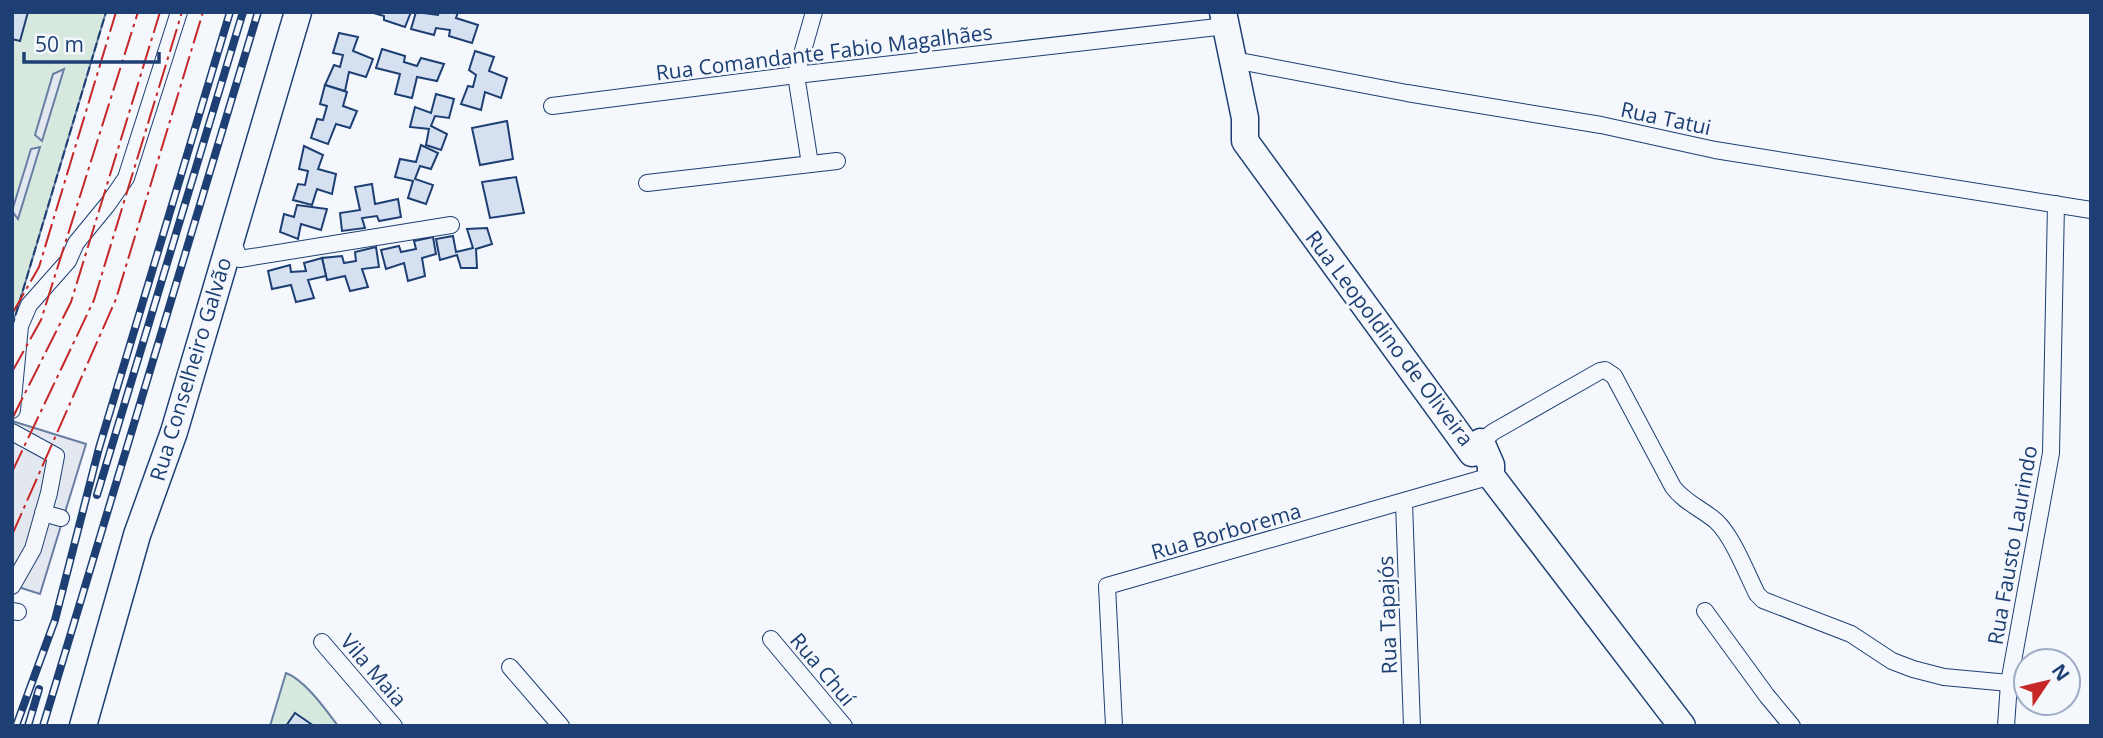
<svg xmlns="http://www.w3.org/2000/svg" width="2103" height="738" font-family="'Open Sans',sans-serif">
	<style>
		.green { fill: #d7e8df; stroke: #687fa3; stroke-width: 2 }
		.parking { fill: #e3e8f0; stroke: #687fa3; stroke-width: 2 }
		.building { fill: #d5e0f0; stroke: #1d3f73; stroke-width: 2 }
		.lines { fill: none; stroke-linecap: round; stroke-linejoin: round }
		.minor-casing { stroke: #1d3f73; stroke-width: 18 }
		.primary-casing { stroke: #1d3f73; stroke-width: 29 }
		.minor { stroke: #f4f7fb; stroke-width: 16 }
		.primary { stroke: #f4f7fb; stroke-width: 26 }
		.rail-casing { stroke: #1d3f73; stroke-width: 8 }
		.rail { stroke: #f4f7fb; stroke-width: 5; stroke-dasharray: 16; stroke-linecap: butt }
		.fence { stroke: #1d3f73; stroke-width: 2; stroke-dasharray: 9 3.5; stroke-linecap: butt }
		.power { stroke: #c62828; stroke-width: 2; stroke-dasharray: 24 5 3.5 5; stroke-linecap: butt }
		.labels { text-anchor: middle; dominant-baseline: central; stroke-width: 5; stroke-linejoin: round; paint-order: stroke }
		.street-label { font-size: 21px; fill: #1d3f73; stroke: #f4f7fb }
	</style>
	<rect width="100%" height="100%" fill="#f4f7fb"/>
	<g class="green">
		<polygon points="12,12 106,12 12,327"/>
		<path d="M286 673C305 680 326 710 338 726H270Z"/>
	</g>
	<g class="parking">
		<polygon points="64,69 42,141 35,135 53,74"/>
		<polygon points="40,147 18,219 12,211 31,149"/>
		<polygon points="12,421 86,444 40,594 12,585"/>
	</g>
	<g class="building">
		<polygon points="12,12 28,12 20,41 12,39"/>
		<polygon points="370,12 411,12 405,27 384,20 384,16"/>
		<polygon points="416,12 438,15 439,12 458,12 456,18 478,25 472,43 449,36 450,30 436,28 434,35 411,29"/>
		<polygon points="339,33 358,37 353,51 373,59 366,77 349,72 345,91 325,85 334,65 340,67 343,55 333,53"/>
		<polygon points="382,49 405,56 404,62 417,66 421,58 444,64 437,81 417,77 412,98 395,94 400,74 376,68"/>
		<polygon points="475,51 494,57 489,71 507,78 501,98 485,92 481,110 461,104 468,86 473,87 476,75 469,70"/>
		<polygon points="325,85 347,92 343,106 357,111 350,128 336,124 328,144 311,138 317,119 323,120 327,106 320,104"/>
		<polygon points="436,94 454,99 449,118 435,116 431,126 447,134 441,150 426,145 429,129 410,127 415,107 431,113"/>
		<polygon points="507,121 513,159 480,165 472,128"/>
		<polygon points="421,145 438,153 431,169 420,166 415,179 433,185 426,204 408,198 413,181 395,177 400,159 416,162"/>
		<polygon points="304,146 323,155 318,169 336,174 332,194 317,189 312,205 293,200 298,184 305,185 308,171 299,169"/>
		<polygon points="516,177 524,213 490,218 482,182"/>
		<polygon points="372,184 375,204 398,199 401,217 379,221 377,216 362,218 365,228 342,231 340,213 360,210 355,187"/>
		<polygon points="297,205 327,209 321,230 301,224 298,239 280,232 284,214 294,217"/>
		<polygon points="487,228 492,244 476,249 477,268 461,268 457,255 440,260 436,239 453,236 456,252 473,248 467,229"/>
		<polygon points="433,237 436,254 422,258 425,276 408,281 404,263 386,269 381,250 399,246 401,252 416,249 414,241"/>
		<polygon points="376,247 379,267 362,269 368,287 350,291 345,276 327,280 322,258 342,256 344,263 356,261 355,252"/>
		<polygon points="322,258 326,276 308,280 314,298 296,302 291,285 272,289 268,271 290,265 291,272 306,271 304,263"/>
		<polygon points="295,713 314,726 286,726"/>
	</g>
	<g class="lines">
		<g class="minor-casing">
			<g id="minor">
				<polyline points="1234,60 1407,93 1601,125 1715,150 2091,210"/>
				<polyline points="552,106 796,75 1226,26"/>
				<polyline points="810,164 796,75 814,12"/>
				<polyline points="647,183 837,161"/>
				<polyline points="231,239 240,259 451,225"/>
				<polyline points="12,410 20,326 29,305 68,261 76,243 108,204 126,178 179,12"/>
				<polyline points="12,432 56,456 49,493 33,549 12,586"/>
				<path d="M1481 442 1493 432 1600 371 1605 370 1614 376 1673 487C1684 502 1702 509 1716 521 1733 537 1746 572 1757 594L1763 600 1851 634 1892 661 1913 669 1944 677 2009 683"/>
				<polyline points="1404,503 1412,726"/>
				<polyline points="43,513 61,518"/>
				<polyline points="12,611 18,612"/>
				<polyline points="1705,611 1767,696 1792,726"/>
				<polyline points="771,639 844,726"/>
				<polyline points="322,642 394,726"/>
				<polyline points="510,667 561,726"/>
				<polyline points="1114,726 1107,586 1491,476"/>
				<polyline points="2006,726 2009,683 2051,453 2056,204"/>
			</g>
		</g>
		<g class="primary-casing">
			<g id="primary">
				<polyline points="1223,12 1245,118 1245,141 1472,453 1481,442 1491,465 1491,476 1682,726"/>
				<polyline points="83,726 137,535 174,432 298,12"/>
			</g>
		</g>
		<use href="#minor" class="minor"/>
		<use href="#primary" class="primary"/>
		<g class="rail-casing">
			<g id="rail">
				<polyline points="97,495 243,12"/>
				<polyline points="16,726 55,620 99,448 230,12"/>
				<polyline points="28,726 39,689"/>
				<polyline points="43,726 258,12"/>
			</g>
		</g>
		<use href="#rail" class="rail"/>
		<polyline class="fence" points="12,327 106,12"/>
		<g class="power">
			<polyline points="12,314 39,267 116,12"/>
			<polyline points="12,372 41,320 138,12"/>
			<polyline points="12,419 71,302 160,12"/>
			<polyline points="12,472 94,300 182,12"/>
			<polyline points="12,535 116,299 203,12"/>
		</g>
	</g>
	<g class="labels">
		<g class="street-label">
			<text transform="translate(824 52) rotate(-7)">Rua Comandante Fabio Magalhães</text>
			<text transform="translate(1666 118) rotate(12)">Rua Tatui</text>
			<text transform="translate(1390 338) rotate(53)">Rua Leopoldino de Oliveira</text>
			<text transform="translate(190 369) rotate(-73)">Rua Conselheiro Galvão</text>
			<text transform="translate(1226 531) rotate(-16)">Rua Borborema</text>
			<text transform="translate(2012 545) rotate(-80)">Rua Fausto Laurindo</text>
			<text transform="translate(1387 615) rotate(-92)">Rua Tapajós</text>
			<text transform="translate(823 669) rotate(50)">Rua Chuí</text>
			<text transform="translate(374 670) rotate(49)">Vila Maia</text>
		</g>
	</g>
	<rect width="2103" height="738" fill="none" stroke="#1d3f73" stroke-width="28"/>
	<g transform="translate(2047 682) rotate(55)"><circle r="33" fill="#f4f7fb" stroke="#9eadc5" stroke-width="2"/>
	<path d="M0-5L12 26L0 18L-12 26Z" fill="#c62828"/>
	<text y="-10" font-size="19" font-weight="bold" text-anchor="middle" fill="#1d3f73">N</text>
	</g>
	<path d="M24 52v10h135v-10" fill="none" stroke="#1d3f73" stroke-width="3.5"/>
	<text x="35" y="52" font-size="21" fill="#1d3f73" stroke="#f4f7fb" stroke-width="5" paint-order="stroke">50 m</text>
</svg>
